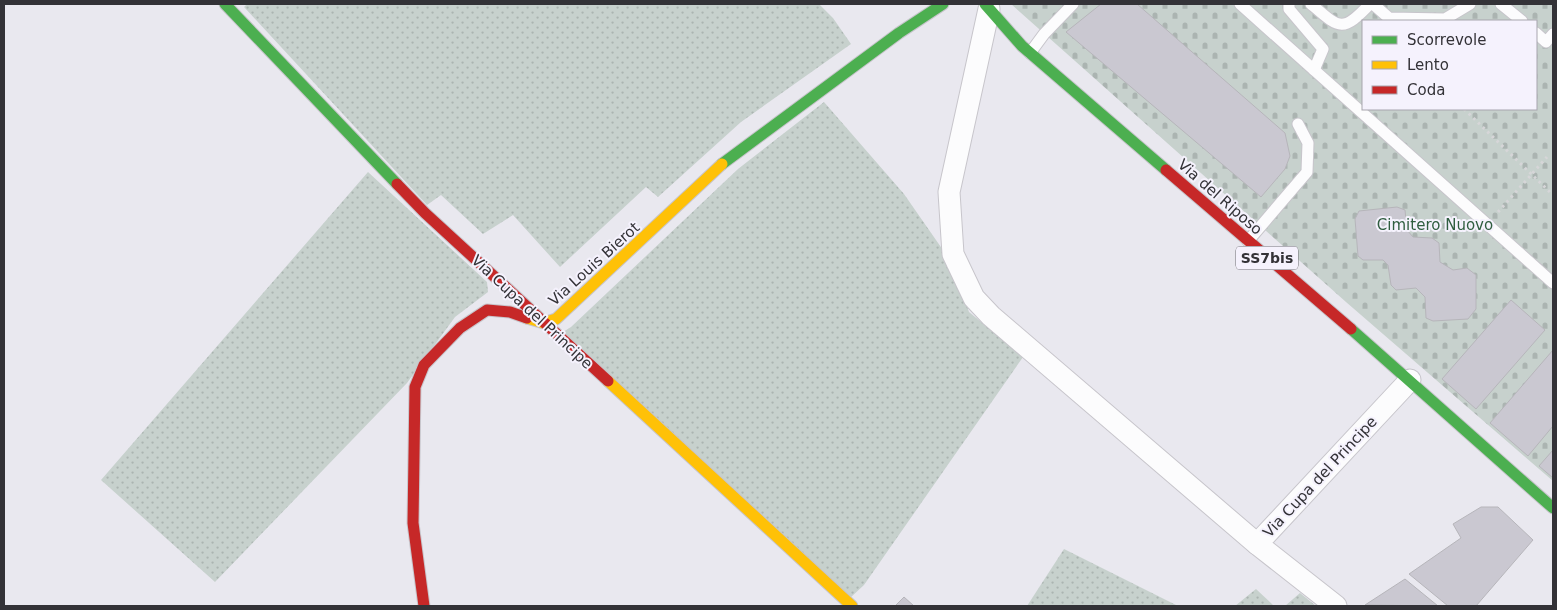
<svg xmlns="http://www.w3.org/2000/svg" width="1557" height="610" font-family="'DejaVu Sans',sans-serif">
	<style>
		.grass { fill: url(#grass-dots) }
		.cemetery { fill: url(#cemetery-stones); fill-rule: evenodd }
		.building { fill: #cac8d1; stroke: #b6b5ba }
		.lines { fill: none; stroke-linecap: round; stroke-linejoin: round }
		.lane-casing { stroke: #c7c5cb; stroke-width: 13 }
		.street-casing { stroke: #c7c5cb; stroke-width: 23 }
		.fast-casing { stroke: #c7c5cb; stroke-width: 13 }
		.slow-casing { stroke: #c7c5cb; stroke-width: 13 }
		.jam-casing { stroke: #c7c5cb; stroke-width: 13 }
		.path { stroke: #d6d6d8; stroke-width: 3; stroke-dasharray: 2.5 4; stroke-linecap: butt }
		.lane { stroke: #fcfcfd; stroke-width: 11 }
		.street { stroke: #fcfcfd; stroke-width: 21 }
		.fast { stroke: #4caf50; stroke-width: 11 }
		.slow { stroke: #ffc107; stroke-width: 11 }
		.jam { stroke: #c62828; stroke-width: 11 }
		.labels { text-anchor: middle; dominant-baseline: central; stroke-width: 4; stroke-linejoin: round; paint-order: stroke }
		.shield { fill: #f5f2fd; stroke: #6d6c72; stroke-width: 1 }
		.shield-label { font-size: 14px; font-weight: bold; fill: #333237 }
		.street-label { font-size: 15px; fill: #333237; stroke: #f5f2fd }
		.park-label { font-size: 15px; fill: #2f5d3f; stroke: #f5f2fd }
	</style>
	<defs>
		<pattern id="grass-dots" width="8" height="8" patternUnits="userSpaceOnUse" patternTransform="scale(1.25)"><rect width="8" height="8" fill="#c7d1cd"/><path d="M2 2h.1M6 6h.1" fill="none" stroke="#abb4b1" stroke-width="1.8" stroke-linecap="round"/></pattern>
		<pattern id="cemetery-stones" width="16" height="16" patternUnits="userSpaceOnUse" patternTransform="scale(1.25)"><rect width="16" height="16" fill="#c7d1cd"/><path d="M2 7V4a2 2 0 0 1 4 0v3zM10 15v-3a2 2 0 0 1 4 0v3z" fill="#abb4b1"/></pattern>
	</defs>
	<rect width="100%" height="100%" fill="#e9e8ef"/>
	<g class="grass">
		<polygon points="247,4 819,4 833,18 851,44 741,122 658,197 646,187 560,267 513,215 483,234 441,195 427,205 244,7"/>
		<polygon points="824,102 904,194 952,263 969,312 1023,357 864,585 850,598 563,332 571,327 738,169"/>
		<polygon points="368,172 487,282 488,292 455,317 407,383 215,582 101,480"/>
		<polygon points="1064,549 1178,606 1027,606"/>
		<polygon points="1256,589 1274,606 1235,606"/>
		<polygon points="1300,593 1316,606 1285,606"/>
	</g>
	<path class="cemetery" d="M1011 4H1553V481L1346 302ZM1363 21H1536V109H1363Z"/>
	<g class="building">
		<polygon points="1101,4 1137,4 1285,133 1290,156 1285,169 1261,197 1066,32"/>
		<polygon points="1397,207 1405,210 1407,230 1413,237 1432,238 1439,243 1440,262 1453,270 1467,268 1476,275 1476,309 1468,319 1433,321 1426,318 1425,297 1416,288 1396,290 1391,285 1388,265 1383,260 1363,260 1358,256 1355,219 1359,211"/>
		<polygon points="1511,300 1545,330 1476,409 1442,379"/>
		<polygon points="1553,350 1553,426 1528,456 1490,423"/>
		<polygon points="1553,450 1553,478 1539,466"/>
		<polygon points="1481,507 1498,507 1533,540 1476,606 1448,606 1409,574 1461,538 1453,524"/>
		<polygon points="1405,579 1438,606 1365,605"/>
		<polygon points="904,597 914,606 895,606"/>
	</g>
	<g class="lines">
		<g class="lane-casing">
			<g id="lane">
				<polyline points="1240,4 1553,283"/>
				<polyline points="1289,4 1289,9 1323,49 1314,70"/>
				<path d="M1311 4C1340 29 1342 33 1370 4"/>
				<polyline points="1373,4 1389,18 1445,19 1470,4"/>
				<polyline points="1501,4 1522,21"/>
				<polyline points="1536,33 1546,42 1553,34"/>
				<polyline points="1030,53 1044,34 1073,4"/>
				<polyline points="1248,241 1307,172 1308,143 1298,124"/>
			</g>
		</g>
		<g class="street-casing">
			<g id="street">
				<polyline points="989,9 949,192 953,254 974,298 991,316 1257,544"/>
				<polyline points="1336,606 1257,544 1410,380"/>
			</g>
		</g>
		<g class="fast-casing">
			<g id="fast">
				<polyline points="225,4 397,184"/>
				<polyline points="985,4 1022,46 1166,170"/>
				<polyline points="722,164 899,33 943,4"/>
				<polyline points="1351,329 1553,508"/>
			</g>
		</g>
		<g class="slow-casing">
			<g id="slow">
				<polyline points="527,318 544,323 556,319 722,164"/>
				<polyline points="608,381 852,606"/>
			</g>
		</g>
		<g class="jam-casing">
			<g id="jam">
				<polyline points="1166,170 1351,329"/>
				<polyline points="397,184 425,213 608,381"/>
				<polyline points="424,606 413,523 415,387 424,365 460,328 487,310 510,312 527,318"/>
			</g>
		</g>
		<g class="path">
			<polyline points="1464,109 1553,195"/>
			<polyline points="1498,212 1547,157"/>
		</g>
		<use href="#lane" class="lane"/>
		<use href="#street" class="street"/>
		<use href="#fast" class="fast"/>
		<use href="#slow" class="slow"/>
		<use href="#jam" class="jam"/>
	</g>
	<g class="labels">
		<rect class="shield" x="1236" y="246.5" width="62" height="23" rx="4"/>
		<g class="shield-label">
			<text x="1267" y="258">SS7bis</text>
		</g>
		<g class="street-label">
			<text transform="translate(1220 197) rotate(41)">Via del Riposo</text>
			<text transform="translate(594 264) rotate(-42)">Via Louis Bierot</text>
			<text transform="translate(532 312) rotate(43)">Via Cupa del Principe</text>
			<text transform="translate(1320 477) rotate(-47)">Via Cupa del Principe</text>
		</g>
		<g class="park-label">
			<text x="1435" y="225">Cimitero Nuovo</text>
		</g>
	</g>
	<rect width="1557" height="610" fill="none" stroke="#333237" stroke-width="10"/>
	<rect x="1362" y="20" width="175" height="90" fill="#f5f2fd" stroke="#a7a5ae"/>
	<rect x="1372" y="36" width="25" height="8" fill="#4caf50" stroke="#a7a5ae"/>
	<text x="1407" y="45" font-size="15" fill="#333237">Scorrevole</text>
	<rect x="1372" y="61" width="25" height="8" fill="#ffc107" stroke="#a7a5ae"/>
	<text x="1407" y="70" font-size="15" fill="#333237">Lento</text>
	<rect x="1372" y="86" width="25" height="8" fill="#c62828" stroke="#a7a5ae"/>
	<text x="1407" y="95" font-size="15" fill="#333237">Coda</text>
</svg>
